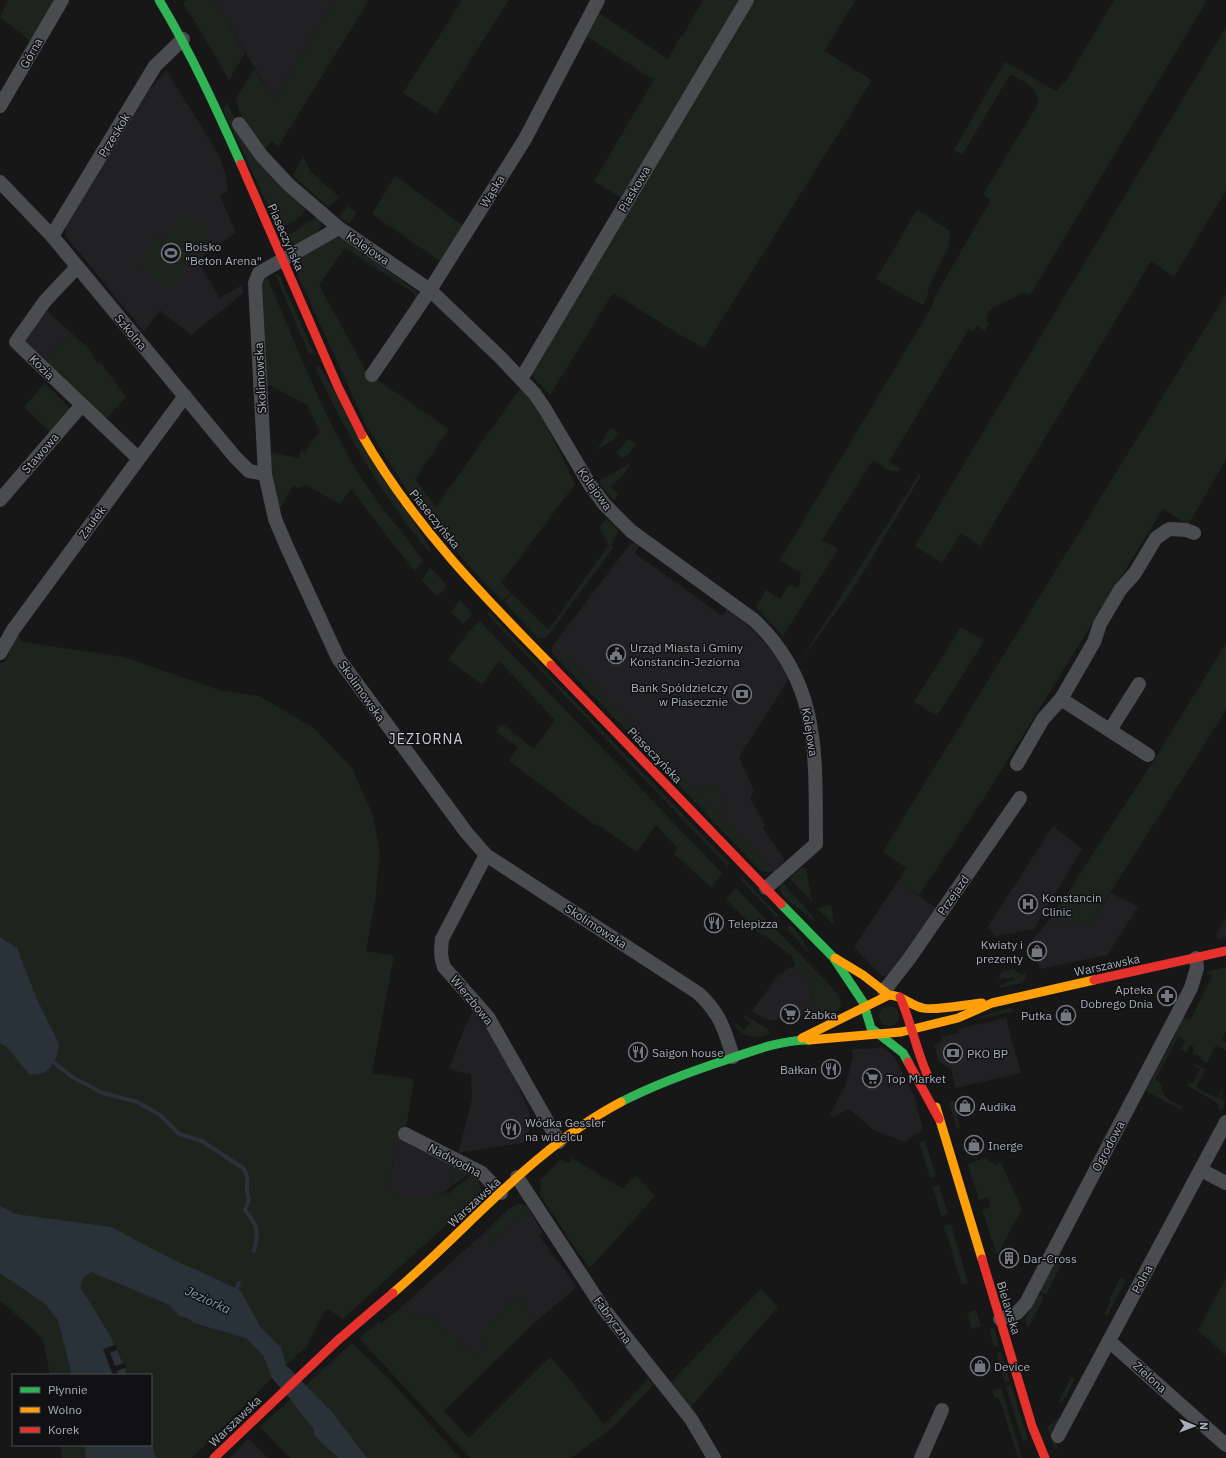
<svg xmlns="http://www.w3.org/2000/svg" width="1226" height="1458" font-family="'IBM Plex Sans',sans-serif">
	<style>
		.built { fill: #212123 }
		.green { fill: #1d241e }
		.water { fill: #2a3239 }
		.pier { fill: #171717 }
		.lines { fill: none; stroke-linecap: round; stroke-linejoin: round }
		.stream { stroke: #2a3239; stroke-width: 4 }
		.street { stroke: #4b4c50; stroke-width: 14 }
		.fast { stroke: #30b455; stroke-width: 9 }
		.slow { stroke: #ff9f0a; stroke-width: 9 }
		.jam { stroke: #e5322d; stroke-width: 9 }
		.labels { text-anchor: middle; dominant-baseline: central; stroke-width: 3; stroke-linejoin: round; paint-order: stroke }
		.street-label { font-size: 12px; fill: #a8adb8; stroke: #111113 }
		.poi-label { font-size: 12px; fill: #a8adb8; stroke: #111113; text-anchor: start }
		.water-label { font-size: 13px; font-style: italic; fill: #7f9bb3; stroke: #111113 }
		.quarter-label { font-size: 14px; letter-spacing: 1px; fill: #c9ccd4; stroke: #111113 }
	</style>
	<rect width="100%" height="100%" fill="#171717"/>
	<g class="built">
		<polygon points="214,0 335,0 274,100"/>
		<polygon points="166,70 219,155 226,175 228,191 220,196 236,233 197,260 220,298 242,285 243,293 191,335 160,310 144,332 66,236 65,226 149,91"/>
		<polygon points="47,311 74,335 71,339 68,337 45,362 25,341"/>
		<polygon points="635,542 640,545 635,553 722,616 727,609 750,627 782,662 790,677 739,757 754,791 750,798 765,825 763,828 785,860 774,872 765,872 552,653 552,647 630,544"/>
		<polygon points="1053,826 1082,849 1034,929 996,936 987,928"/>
		<polygon points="898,881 939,910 890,977 882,976 854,947"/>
		<polygon points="1111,893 1138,907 1107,955 1040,969 1033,939 1051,918 1089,926"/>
		<polygon points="1226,918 1226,937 1218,939 1216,934"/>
		<polygon points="795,966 796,972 806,970 815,1012 771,1021 751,1012 777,977 789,968"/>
		<polygon points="474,1009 512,1072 530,1113 528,1142 458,1153 472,1099 471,1075 449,1069 464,1029"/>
		<polygon points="1006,1018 1021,1073 955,1088 951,1069 939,1062 934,1044 941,1042 941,1037 959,1033 958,1029"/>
		<polygon points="883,1048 894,1056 914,1096 923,1130 905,1142 875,1131 849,1109 833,1117 829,1116 846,1084 853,1057 852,1049"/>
		<polygon points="397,1133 458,1168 453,1173 452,1186 435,1198 396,1198 385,1186 392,1169 394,1140"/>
		<polygon points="521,1204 527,1206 543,1233 539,1236 577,1287 571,1292 532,1325 521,1294 487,1347 478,1357 457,1346 438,1327 435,1320 399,1309 515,1205"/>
		<polygon points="248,1438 268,1458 230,1458"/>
	</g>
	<g class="green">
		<polygon points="8,0 59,0 36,39 29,40 0,17"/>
		<polygon points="186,0 214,0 245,53 229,80 197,25 183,4"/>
		<polygon points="335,0 369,0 278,147 272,141 264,150 242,119 236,99 254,69 274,100"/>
		<polygon points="462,0 509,0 436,114 403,93"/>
		<polygon points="703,0 741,0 623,199 594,181 654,80 585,35 597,12 668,59 676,46 675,45 681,36 682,37"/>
		<polygon points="753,0 856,0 824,51 872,80 704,348 677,333 613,293 550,395 530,374"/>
		<path d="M1114 0H1207L1030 295 1023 293 994 307 988 312 986 320 989 323 985 331 977 326 973 332 969 329 889 462 901 469C891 476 881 464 873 460L822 540 838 549 783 636 756 607 766 590 780 599 789 585 797 588 799 586 801 573 780 560 931 308 935 296 991 200 983 194 1037 106C1040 87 1028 85 1013 75L1009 76 962 155 954 150 1005 62 1056 91 1066 81Z"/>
		<polygon points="1226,27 1226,191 1174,277 1151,261 980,546 961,533 942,563 915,546"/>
		<path d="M227 102 243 138 307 207C301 218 291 226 278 227L223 110Z"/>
		<polygon points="303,156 310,171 339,197 330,206 327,206 293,176"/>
		<polygon points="395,176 465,227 444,259 440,261 372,214"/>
		<polygon points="348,206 357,213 349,224 339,217"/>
		<polygon points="917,210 950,231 949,245 927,291 929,293 923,305 876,279"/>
		<polygon points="182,214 209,232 172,289 145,271 146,269 138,264 156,236 164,241"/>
		<path d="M318 216C332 229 300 246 290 245 287 244 285 242 283 239Z"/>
		<path d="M335 237 348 241 418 293 419 297 414 306 412 304 415 299 414 293 345 248 319 285 367 373 449 429 415 479 436 507 521 387 545 422 575 484 501 583 511 593 502 601 476 574 413 500 366 425 295 269C296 252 321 244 335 237Z"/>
		<polygon points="275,274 279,275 314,353 309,354"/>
		<path d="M266 275C293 336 317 402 350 459 370 495 398 527 423 560L415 572 351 489 340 504 306 485 298 488 293 485 279 510 269 452 299 458 301 450 305 452 320 431 307 405 267 384 262 281Z"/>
		<polygon points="1226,294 1226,460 1188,525 1163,509 984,798 919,895 898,882 906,868 883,851"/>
		<polygon points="74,335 88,348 98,364 100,362 126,397 105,420 45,362 68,337 71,339"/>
		<path d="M319 366 431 550 429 552C382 495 346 435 316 368Z"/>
		<polygon points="45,383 71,409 50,432 24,407"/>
		<polygon points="610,428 618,432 614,439 597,450"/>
		<polygon points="628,439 636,444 629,454 621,459 616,452 623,446"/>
		<polygon points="632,462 623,476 611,486 618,495 613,500 599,483 601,480"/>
		<polygon points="919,474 921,476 855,586 799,663"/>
		<polygon points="606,518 618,530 618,533 611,545 614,547 549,634 545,638 538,638 504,602 512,594 548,630 609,545 599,528"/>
		<polygon points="430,567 447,586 437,597 422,580"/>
		<polygon points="460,600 473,614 463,624 451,612"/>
		<polygon points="489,612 730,864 727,866 487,614"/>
		<polygon points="480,621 722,873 711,887 674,854 677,848 656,825 637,852 598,825 596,826 509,761 518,747 496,732 502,724 534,749 555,720 499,661 482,684 448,660 469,631"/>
		<polygon points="961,627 984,641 937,716 914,702"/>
		<polygon points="17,631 22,642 124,657 219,690 259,696 314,728 352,768 372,813 380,851 376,895 366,951 394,956 372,1073 414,1079 407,1122 401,1136 397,1133 394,1140 392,1169 385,1186 396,1198 435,1198 445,1191 448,1194 474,1173 480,1179 478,1181 481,1190 479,1195 343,1319 328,1309 324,1312 307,1346 272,1378 192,1458 62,1458 60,1445 151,1445 151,1375 50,1375 43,1340 33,1329 0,1301 0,664 6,660"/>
		<polygon points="1226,643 1226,710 1089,926 1051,918 1153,762"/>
		<polygon points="564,653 774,872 761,871 559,660"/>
		<polygon points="706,783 719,790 725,813 699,787"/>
		<polygon points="804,867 806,868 812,902 791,880 791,877 801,868"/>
		<polygon points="743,878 779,916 777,918 741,880"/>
		<polygon points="781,881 815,919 814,921 785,898 780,890"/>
		<polygon points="736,888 839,995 841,1005 840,1009 817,1020 806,970 796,972 793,957 760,932 759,933 726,899"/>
		<polygon points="829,905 832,907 834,925 817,908"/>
		<polygon points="790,925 798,933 811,955 787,928"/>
		<path d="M1226 967V1032L1222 1040 1226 1042V1050L1216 1045 1207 1063 1200 1059 1201 1056 1192 1054 1194 1047 1190 1045 1186 1052 1180 1049 1185 1041 1178 1037 1155 1079 1162 1084C1159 1097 1172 1101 1183 1107L1181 1110 1146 1091 1177 1032 1174 1031 1181 1016 1190 1021 1212 976 1206 972Z"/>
		<polygon points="1013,969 1021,975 1026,973 1026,979 1021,983 1000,988 1000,985 1005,984 1005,982 1014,980 1014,977 998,979 1002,972"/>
		<circle cx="889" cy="1016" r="10"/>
		<polygon points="1009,1008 1015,1011 979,1019 979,1017"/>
		<path d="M745 1015 768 1029 770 1034C758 1039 741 1038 735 1025L736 1023 744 1030 750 1023 743 1016Z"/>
		<polygon points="1194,1063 1205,1069 1196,1087 1217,1098 1225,1084 1220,1098 1225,1101 1226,1099 1223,1110 1217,1109 1219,1104 1188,1086 1188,1082 1192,1084 1200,1069 1193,1065"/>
		<polygon points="954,1100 960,1128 957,1129 949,1102"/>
		<polygon points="925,1141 936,1176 930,1178 919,1143"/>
		<polygon points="572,1158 623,1189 636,1175 655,1196 590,1268 569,1240 553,1213 551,1213 539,1193 541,1190 540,1180 561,1159 567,1163 570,1163"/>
		<polygon points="985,1158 997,1165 1000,1161 1022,1209 997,1255 982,1210 990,1207 988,1197 979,1200 968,1164"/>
		<polygon points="458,1168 472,1171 453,1186 452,1171"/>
		<polygon points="939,1185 948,1214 941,1216 933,1187"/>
		<polygon points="518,1204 528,1206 528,1213 522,1218 518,1218 499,1235 499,1239 491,1245 487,1230 508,1209"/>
		<polygon points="951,1224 968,1283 962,1285 944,1226"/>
		<polygon points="1063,1247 1060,1254 1065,1257 1046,1295 1039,1291"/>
		<polygon points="1121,1277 1126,1280 1107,1316 1104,1314 1111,1301 1109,1300"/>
		<polygon points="1226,1278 1226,1356 1198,1330"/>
		<polygon points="761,1289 778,1307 689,1409 669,1384"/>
		<path d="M521 1293 532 1325 444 1411 469 1438 550 1357 573 1383 604 1425 648 1379 654 1384 613 1427 571 1458H470L359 1338 380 1321 381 1324 399 1309 435 1320C440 1332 447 1335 460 1337L458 1346 478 1356 486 1347 480 1342 483 1337V1330Z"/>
		<polygon points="1038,1294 1044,1297 1028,1328 1031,1339 1025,1319"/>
		<polygon points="976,1310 981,1326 972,1329 967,1313"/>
		<polygon points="994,1328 999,1345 994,1347 989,1329"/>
		<polygon points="352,1343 392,1382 460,1458 290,1458 260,1427"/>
		<polygon points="1001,1352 1010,1381 1005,1382 996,1353"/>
		<polygon points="1071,1377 1075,1379 1062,1403 1059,1401"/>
		<polygon points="1011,1385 1028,1439 1023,1442 1006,1387"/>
		<polygon points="1001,1388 1022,1458 1018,1458 1001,1403 998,1397 995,1398 992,1391"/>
		<polygon points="1058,1417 1060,1418 1057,1426 1051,1428 1058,1449 1055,1449 1047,1426 1055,1423"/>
	</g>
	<g class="water">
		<path d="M0 937 17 948 36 997 59 1044C57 1062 49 1077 29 1074L6 1046 0 1044Z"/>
		<path d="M0 1206 15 1214 111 1227 172 1259 240 1290 261 1328 281 1348 286 1365 332 1412 367 1458H338L314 1435V1430L291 1400 272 1378 263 1355 246 1338 194 1323 188 1318 179 1316 170 1305 91 1272C85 1276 79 1280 81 1289 99 1316 116 1343 127 1375H72L58 1320 45 1304 0 1273Z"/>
		<polygon points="151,1443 156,1458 86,1458 85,1445 151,1445"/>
	</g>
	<polygon class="pier" points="115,1345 117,1350 110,1353 115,1366 125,1363 126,1367 117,1371 118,1375 113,1375 103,1349"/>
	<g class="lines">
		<g class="stream">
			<path d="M50 1059 72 1077 103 1093 137 1102 160 1115 179 1134 202 1141 243 1168C252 1180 243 1188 249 1199L245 1210C258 1227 259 1231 254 1251"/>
			<polyline points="235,1292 239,1283"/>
		</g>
		<g class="street">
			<polyline points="0,106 62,0"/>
			<path d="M239 124 261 155 288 184 339 228 430 290 501 358 534 393 545 409 590 485 605 505 631 531 754 620C822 684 815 758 816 844L766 888"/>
			<polyline points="0,182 52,236 235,457 249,471 265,474"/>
			<path d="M339 228 259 273 255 283 265 474 275 519 286 545 338 658 466 832 486 855 698 993C720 1013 725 1030 733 1057"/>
			<polyline points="52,236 155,66 183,39"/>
			<polyline points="77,267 45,301 16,342 138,458"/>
			<polyline points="372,375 430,290 525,139 598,0"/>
			<polyline points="521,379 747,0"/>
			<polyline points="0,500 81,406"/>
			<polyline points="0,653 13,630 185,396"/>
			<polyline points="1061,699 1148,755"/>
			<polyline points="1110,730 1139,684"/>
			<polyline points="1017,764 1043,719 1061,699 1094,642 1100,624 1120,590 1135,573 1156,538 1166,531 1170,529 1186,530 1194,533"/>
			<path d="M486 855 442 939C441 950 440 956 444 967L488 1017 559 1142"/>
			<polyline points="884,991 909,959 1020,798"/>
			<polyline points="405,1134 482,1173 501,1193"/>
			<polyline points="1201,1170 1226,1183"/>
			<polyline points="517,1177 603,1308 691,1419 714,1458"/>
			<polyline points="1000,1319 1017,1313 1026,1303 1191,988 1197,968 1196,958"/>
			<polyline points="1109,1341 1226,1445"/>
			<polyline points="1058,1436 1226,1122"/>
			<polyline points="921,1458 942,1410"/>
		</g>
		<g class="fast">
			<path d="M159 0C191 53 216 108 241 164"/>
			<polyline points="781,904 833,957 863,1002 871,1028 903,1053 908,1062"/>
			<path d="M621 1102C656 1084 692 1071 729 1059 755 1050 782 1040 809 1040"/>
		</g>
		<g class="slow">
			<path d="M362 435C412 523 481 594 551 665"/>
			<polyline points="835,958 863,975 889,995"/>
			<path d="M802 1038 889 995C902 995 911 1006 923 1008 935 1011 968 1004 982 1003"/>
			<polyline points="809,1040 901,1032 958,1018 992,1003 1094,980"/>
			<polyline points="936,1107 982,1259"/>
			<path d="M393 1293C468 1229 532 1149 621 1102"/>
		</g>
		<g class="jam">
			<polyline points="241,164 338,387 362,435"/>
			<polyline points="551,665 781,904"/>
			<polyline points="1094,980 1226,951"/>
			<path d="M900 997C911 1022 916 1049 927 1074"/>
			<polyline points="908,1062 939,1119"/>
			<polyline points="982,1259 1032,1426 1045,1458"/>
			<polyline points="214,1458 338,1340 393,1293"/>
		</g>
	</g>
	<defs>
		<g id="stadium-ring" transform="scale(1)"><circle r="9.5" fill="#111113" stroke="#757880" stroke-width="1.5"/><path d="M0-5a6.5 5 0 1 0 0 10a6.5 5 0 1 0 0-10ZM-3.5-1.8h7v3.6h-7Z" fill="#757880"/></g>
		<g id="civic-ring" transform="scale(1)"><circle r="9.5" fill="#111113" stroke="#757880" stroke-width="1.5"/><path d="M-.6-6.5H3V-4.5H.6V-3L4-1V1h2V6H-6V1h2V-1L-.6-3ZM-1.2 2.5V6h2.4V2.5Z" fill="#757880"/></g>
		<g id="bank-ring" transform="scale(1)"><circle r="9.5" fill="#111113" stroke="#757880" stroke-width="1.5"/><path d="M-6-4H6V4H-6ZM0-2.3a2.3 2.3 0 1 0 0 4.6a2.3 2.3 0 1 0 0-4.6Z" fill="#757880"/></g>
		<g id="hospital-ring" transform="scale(1)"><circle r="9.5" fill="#111113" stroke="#757880" stroke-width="1.5"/><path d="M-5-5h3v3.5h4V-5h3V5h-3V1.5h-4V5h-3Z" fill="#757880"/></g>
		<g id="restaurant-ring" transform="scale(1)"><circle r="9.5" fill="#111113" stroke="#757880" stroke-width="1.5"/><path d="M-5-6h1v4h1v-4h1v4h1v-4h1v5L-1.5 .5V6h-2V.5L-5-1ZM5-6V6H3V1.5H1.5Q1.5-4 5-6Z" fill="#757880"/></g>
		<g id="shop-ring" transform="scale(1)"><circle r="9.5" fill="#111113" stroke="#757880" stroke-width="1.5"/><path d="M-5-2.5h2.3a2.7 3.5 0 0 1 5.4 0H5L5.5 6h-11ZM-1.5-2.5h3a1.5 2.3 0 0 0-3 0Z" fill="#757880"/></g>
		<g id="pharmacy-ring" transform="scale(1)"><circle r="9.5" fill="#111113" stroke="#757880" stroke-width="1.5"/><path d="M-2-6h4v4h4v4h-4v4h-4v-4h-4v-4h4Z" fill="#757880"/></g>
		<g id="supermarket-ring" transform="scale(1)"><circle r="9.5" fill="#111113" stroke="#757880" stroke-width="1.5"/><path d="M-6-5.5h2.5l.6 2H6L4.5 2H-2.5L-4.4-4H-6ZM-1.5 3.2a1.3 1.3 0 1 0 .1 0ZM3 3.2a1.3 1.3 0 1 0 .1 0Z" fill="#757880"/></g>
		<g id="building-ring" transform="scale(1)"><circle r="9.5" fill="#111113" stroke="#757880" stroke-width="1.5"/><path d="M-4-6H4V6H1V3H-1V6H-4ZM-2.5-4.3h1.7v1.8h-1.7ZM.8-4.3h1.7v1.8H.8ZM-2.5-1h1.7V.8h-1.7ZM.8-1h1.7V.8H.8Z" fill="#757880"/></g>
	</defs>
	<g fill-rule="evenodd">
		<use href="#stadium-ring" x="171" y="253"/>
		<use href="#civic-ring" x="616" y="654"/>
		<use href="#bank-ring" x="742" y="694"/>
		<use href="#hospital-ring" x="1028" y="904"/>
		<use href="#restaurant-ring" x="714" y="923"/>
		<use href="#shop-ring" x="1037" y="951"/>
		<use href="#pharmacy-ring" x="1167" y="996"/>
		<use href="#supermarket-ring" x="790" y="1014"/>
		<use href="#shop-ring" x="1066" y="1015"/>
		<use href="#restaurant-ring" x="638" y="1052"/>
		<use href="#bank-ring" x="953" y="1053"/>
		<use href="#restaurant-ring" x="831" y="1069"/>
		<use href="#supermarket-ring" x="872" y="1078"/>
		<use href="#shop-ring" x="965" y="1106"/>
		<use href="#restaurant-ring" x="511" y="1129"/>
		<use href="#shop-ring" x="974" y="1145"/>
		<use href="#building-ring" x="1009" y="1258"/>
		<use href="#shop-ring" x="980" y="1366"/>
	</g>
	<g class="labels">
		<g class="street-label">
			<text transform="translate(31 53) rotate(-60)">Górna</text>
			<text transform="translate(114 135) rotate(-59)">Przeskok</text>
			<text transform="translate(634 189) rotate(-60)">Piaskowa</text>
			<text transform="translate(492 191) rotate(-58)">Wąska</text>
			<text transform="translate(286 237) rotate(66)">Piaseczyńska</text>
			<text transform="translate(368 248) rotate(34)">Kolejowa</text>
			<text transform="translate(131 332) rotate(50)">Szkolna</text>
			<text transform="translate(42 367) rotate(45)">Kozia</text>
			<text transform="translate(260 378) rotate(-93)">Skolimowska</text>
			<text transform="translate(40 453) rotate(-49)">Stawowa</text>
			<text transform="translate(595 489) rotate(54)">Kolejowa</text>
			<text transform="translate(435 519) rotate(51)">Piaseczyńska</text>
			<text transform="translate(92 522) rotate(-54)">Zaułek</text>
			<text transform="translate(362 691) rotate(55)">Skolimowska</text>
			<text transform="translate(810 732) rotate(81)">Kolejowa</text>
			<text transform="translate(655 755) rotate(46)">Piaseczyńska</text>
			<text transform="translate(953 895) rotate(-55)">Przejazd</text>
			<text transform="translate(596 926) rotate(33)">Skolimowska</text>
			<text transform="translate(1107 965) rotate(-12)">Warszawska</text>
			<text transform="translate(472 1000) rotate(51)">Wierzbowa</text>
			<text transform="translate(1108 1146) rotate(-62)">Ogrodowa</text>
			<text transform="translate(455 1160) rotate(28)">Nadwodna</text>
			<text transform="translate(474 1202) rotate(-43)">Warszawska</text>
			<text transform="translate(1142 1279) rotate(-62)">Polna</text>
			<text transform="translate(1009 1308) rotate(73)">Bielawska</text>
			<text transform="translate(613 1320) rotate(54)">Fabryczna</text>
			<text transform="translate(1150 1377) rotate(42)">Zielona</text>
			<text transform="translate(235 1421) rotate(-44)">Warszawska</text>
		</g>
		<g class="poi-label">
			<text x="185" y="246">Boisko<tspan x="185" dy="14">"Beton Arena"</tspan></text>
			<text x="630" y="647">Urząd Miasta i Gminy<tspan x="630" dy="14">Konstancin-Jeziorna</tspan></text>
			<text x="728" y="687" text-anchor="end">Bank Spóldzielczy<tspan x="728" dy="14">w Piasecznie</tspan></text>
			<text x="1042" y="897">Konstancin<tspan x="1042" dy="14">Clinic</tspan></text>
			<text x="728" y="923">Telepizza</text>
			<text x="1023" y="944" text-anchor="end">Kwiaty i<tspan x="1023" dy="14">prezenty</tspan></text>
			<text x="1153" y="989" text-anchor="end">Apteka<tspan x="1153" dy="14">Dobrego Dnia</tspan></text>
			<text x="804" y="1014">Żabka</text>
			<text x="1052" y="1015" text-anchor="end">Putka</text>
			<text x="652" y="1052">Saigon house</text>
			<text x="967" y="1053">PKO BP</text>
			<text x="817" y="1069" text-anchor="end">Bałkan</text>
			<text x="886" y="1078">Top Market</text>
			<text x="979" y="1106">Audika</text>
			<text x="525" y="1122">Wódka Gessler<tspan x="525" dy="14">na widelcu</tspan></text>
			<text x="988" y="1145">Inerge</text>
			<text x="1023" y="1258">Dar-Cross</text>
			<text x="994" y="1366">Device</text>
		</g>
		<g class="water-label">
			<text transform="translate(208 1300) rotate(25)">Jeziorka</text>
		</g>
		<g class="quarter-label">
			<text x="426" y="739">JEZIORNA</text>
		</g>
	</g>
	<rect x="12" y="1374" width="140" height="72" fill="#111113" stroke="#4d4f55"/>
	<rect x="20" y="1387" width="20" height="6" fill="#30b455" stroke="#4d4f55"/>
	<text x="48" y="1394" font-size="12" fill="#a8adb8">Płynnie</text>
	<rect x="20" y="1407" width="20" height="6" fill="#ff9f0a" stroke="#4d4f55"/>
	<text x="48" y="1414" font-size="12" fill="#a8adb8">Wolno</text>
	<rect x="20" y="1427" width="20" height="6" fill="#e5322d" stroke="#4d4f55"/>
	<text x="48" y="1434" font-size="12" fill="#a8adb8">Korek</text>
	<g transform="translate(1194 1426) rotate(91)" stroke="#111113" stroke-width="3" paint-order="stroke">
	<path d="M0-3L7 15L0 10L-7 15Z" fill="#a8adb8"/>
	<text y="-6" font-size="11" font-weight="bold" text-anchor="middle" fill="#a8adb8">N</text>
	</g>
</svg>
